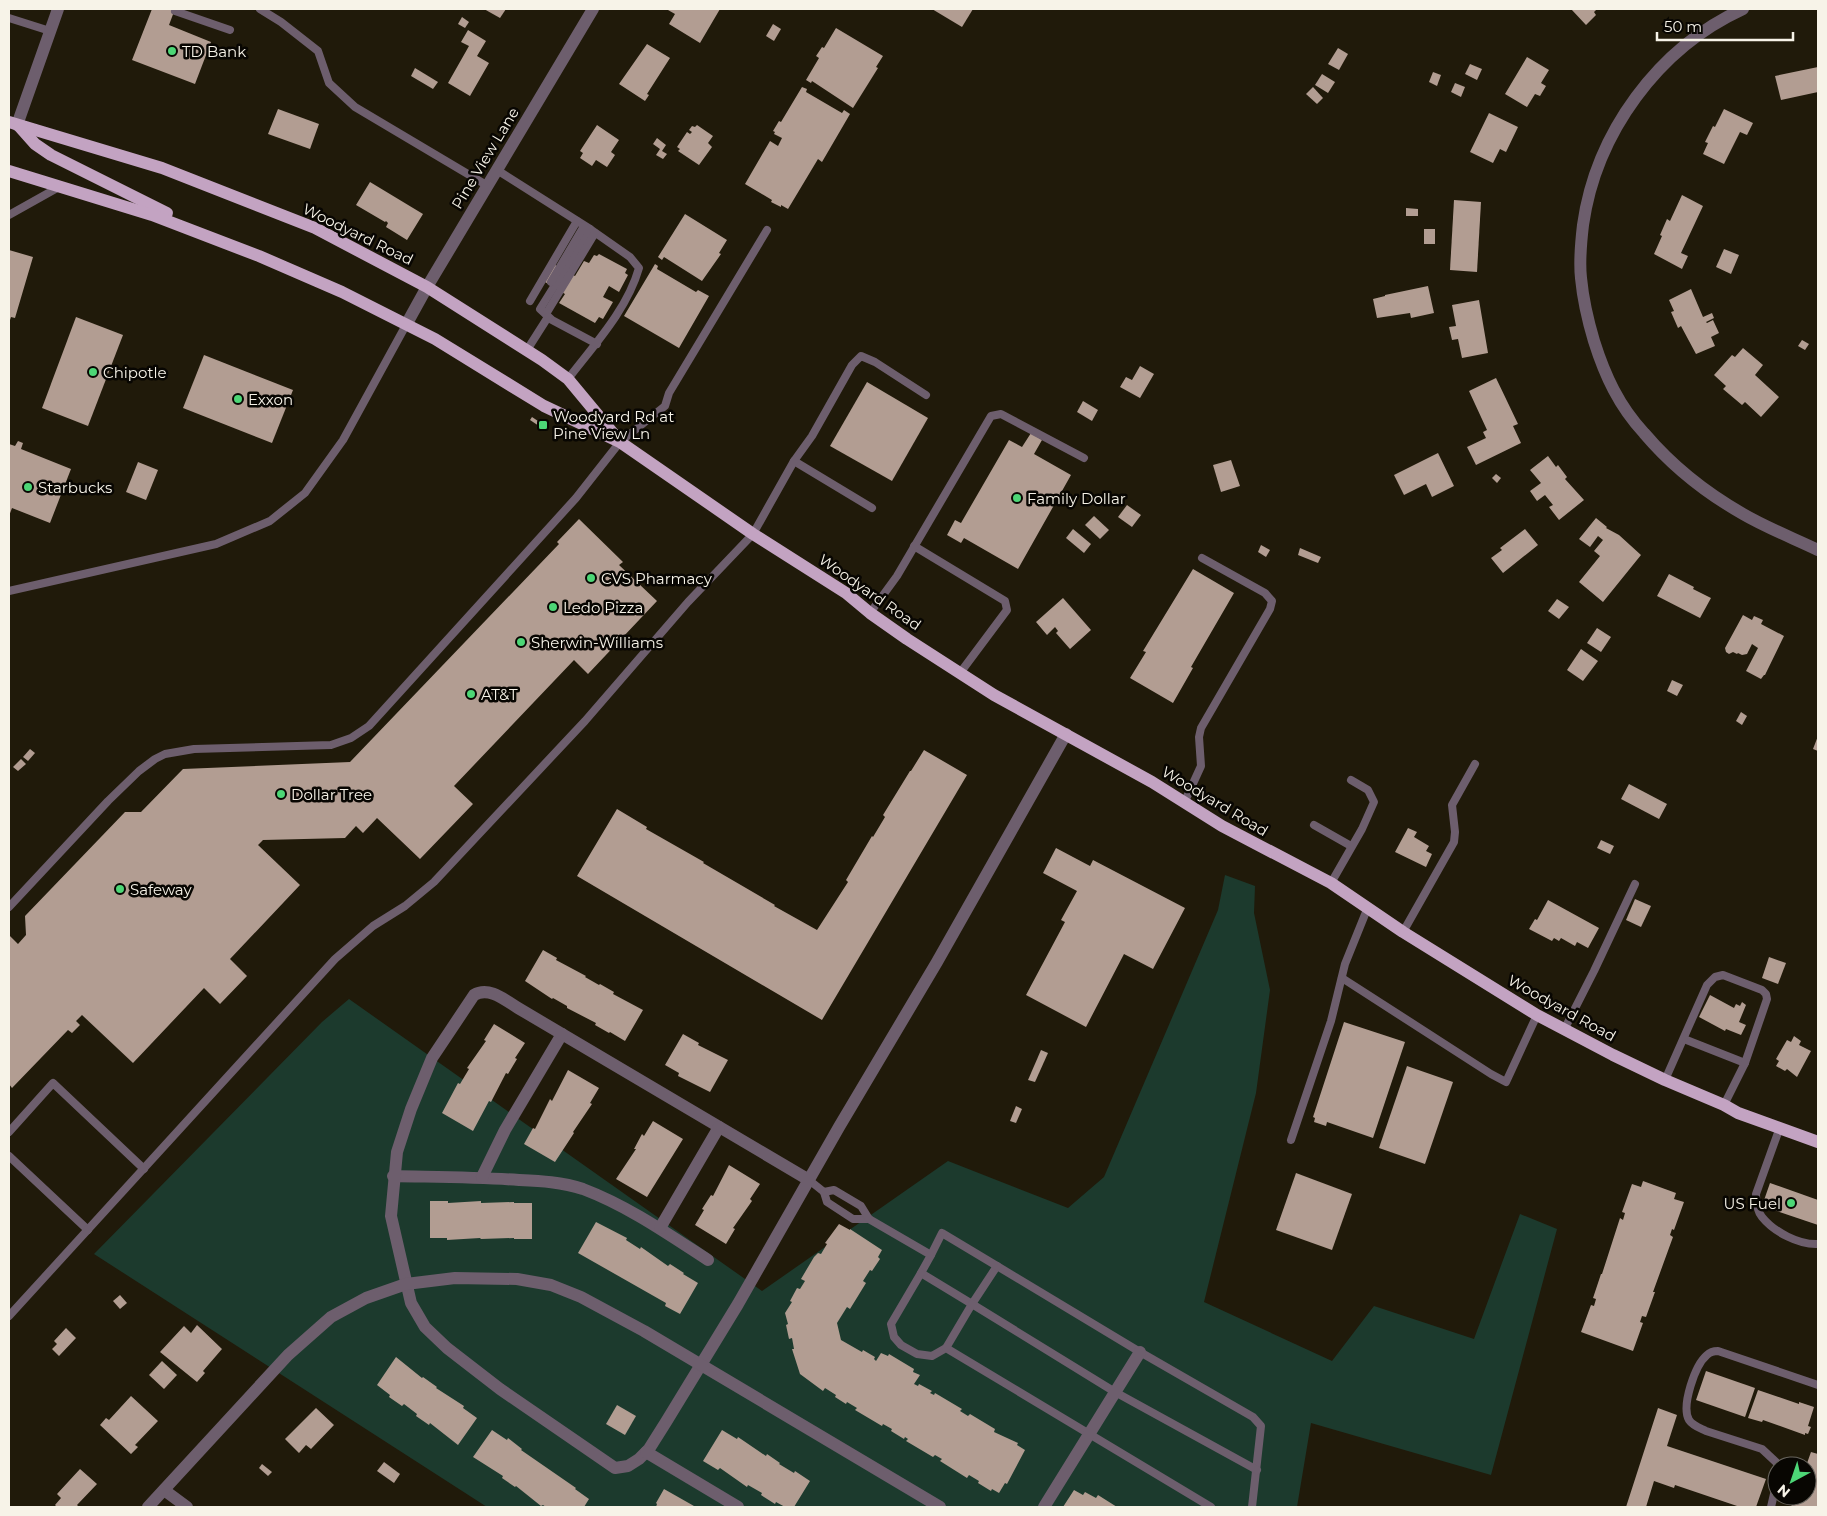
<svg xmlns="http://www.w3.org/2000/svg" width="1827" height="1516" font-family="Montserrat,sans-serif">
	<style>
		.green { fill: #1c3a2d }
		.building { fill: #b29d92 }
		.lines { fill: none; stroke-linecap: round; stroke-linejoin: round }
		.service { stroke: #6d5e6d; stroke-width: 8 }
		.minor { stroke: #6d5e6d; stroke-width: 12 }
		.tertiary { stroke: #6d5e6d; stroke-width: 12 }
		.primary { stroke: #c3a3c2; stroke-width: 12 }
		.poi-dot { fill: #4dd676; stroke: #080602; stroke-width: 2 }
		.labels { text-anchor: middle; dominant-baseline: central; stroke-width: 5; stroke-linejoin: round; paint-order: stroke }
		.poi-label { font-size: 15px; fill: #f7f3e8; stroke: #080602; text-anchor: start }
		.street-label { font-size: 15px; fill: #f7f3e8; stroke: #080602 }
	</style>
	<rect width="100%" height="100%" fill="#201a0a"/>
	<polygon class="green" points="1225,875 1255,886 1254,913 1270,990 1256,1093 1204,1302 1332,1361 1374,1306 1474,1339 1520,1214 1557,1229 1491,1475 1311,1423 1297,1507 487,1507 94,1254 322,1022 349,999 762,1291 948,1161 1068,1208 1104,1177 1218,910"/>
	<g class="building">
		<polygon points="152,9 175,9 169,25 211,42 195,84 132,60"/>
		<polygon points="484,9 506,9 500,18"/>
		<polygon points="669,9 720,9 700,43 669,24 675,14 668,10"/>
		<polygon points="932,9 973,9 962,27"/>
		<polygon points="1571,9 1597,9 1594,12 1596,15 1586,25"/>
		<polygon points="462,17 469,22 465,28 458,24"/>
		<polygon points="773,24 781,29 774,41 766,36"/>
		<polygon points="836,28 883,56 876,67 878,68 853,108 812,81 811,83 806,80 819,58 816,56 822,47 824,48"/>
		<polygon points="468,30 486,41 477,56 489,63 470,96 448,83 469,46 461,42"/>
		<polygon points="647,44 670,58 647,94 649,95 645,101 619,84"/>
		<polygon points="1338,48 1348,54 1339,70 1328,64"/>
		<polygon points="1527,57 1549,70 1541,83 1546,86 1540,96 1535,94 1527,107 1505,94"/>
		<polygon points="1470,64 1482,69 1477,80 1465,74"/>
		<polygon points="1818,67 1818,92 1781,100 1775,76"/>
		<polygon points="415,68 438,82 433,89 411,76"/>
		<polygon points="1433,72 1441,75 1437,86 1429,82"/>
		<polygon points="1322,74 1335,82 1328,93 1315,85"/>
		<polygon points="1455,83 1465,87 1461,97 1451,92"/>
		<polygon points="802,87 807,89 806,92 842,113 844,110 850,114 822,162 818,159 788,209 781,205 781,207 771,202 772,200 745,184 770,141 778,146 782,138 774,134 775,132 773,131 779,121 781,122"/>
		<polygon points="1313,87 1323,98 1317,104 1306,94"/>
		<polygon points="278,109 319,124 310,149 268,134"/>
		<polygon points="1724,109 1753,123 1747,135 1740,132 1724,164 1703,154 1708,143 1705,142 1713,126 1715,127"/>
		<polygon points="1489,113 1518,127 1506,152 1500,149 1493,163 1470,152"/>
		<polygon points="597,125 619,140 611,152 615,155 607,167 596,160 592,166 580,158 583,153 580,151"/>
		<polygon points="697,125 713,136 708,143 712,147 699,165 678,151 680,149 677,147 687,132 690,134 692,132 689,130 692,126 695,127"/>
		<polygon points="657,138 666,145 662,151 667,154 663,159 656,155 660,149 653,144"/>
		<polygon points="370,182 423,214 407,240 386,227 388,223 386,221 385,222 356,205"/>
		<polygon points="1682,195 1703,206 1681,253 1688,256 1682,269 1654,254 1662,236 1660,235 1667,219 1670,221"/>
		<polygon points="1454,200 1481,202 1477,272 1450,270"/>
		<polygon points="1406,208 1418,209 1418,216 1406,216"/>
		<polygon points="685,214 727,240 719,253 721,254 702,281 664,257 662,260 658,257"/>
		<rect x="1424" y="229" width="11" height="15"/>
		<polygon points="1724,249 1739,255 1731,274 1716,267"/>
		<polygon points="9,250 33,257 15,318 11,317 9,323"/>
		<polygon points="599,254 627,269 625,273 628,275 619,292 609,286 603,297 613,302 603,319 599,317 595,323 559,303 565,294 545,282 555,265 575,276 584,261 589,263 594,255 597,256"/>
		<polygon points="655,264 658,266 657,269 696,292 698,290 709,296 679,348 624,316"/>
		<polygon points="1428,286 1434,313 1411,318 1410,313 1377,318 1373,299 1385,296 1385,295"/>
		<polygon points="1691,289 1703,317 1712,313 1714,318 1706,322 1707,323 1713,320 1719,333 1711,337 1715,346 1696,354 1681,326 1678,328 1671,312 1674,311 1669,300"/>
		<polygon points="1479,300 1488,353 1462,358 1458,339 1452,340 1449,327 1456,326 1452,305"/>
		<polygon points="76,317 123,335 88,426 42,408"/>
		<polygon points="1802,340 1809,344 1805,350 1798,346"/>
		<polygon points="1743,348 1763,365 1755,375 1779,397 1761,417 1745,402 1742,405 1723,389 1726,386 1714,375 1732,355 1735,357"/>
		<polygon points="204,355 293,390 272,443 183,408"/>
		<polygon points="1140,366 1154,374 1140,398 1120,387 1126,377 1132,380"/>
		<polygon points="1496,378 1518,424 1513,426 1521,443 1476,465 1467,447 1486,438 1483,432 1487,430 1469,391"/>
		<polygon points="867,382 928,418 892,481 830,446"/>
		<polygon points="1083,401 1098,410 1092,421 1077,412"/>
		<polygon points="532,417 541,423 539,426 530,420"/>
		<polygon points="1031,433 1042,440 1034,454 1071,475 1018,569 964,538 961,543 947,535 955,520 961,523 1009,440 1022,447"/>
		<polygon points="18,441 23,443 21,449 71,469 50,523 12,508 9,516 9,444 15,446"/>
		<polygon points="1438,453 1454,486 1432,497 1426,484 1404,495 1394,475"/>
		<polygon points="1548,456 1556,467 1558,465 1567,477 1565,479 1584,500 1559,520 1549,507 1553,505 1545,495 1537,501 1530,491 1541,483 1530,470"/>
		<polygon points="1231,460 1240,486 1221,492 1213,465"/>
		<polygon points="138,462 158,470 146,500 126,492"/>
		<polygon points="1496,474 1501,478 1497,483 1492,478"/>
		<polygon points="1127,505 1141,515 1132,527 1118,517"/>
		<polygon points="1094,516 1109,530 1100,539 1085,525"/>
		<polygon points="1596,518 1607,527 1606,528 1619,535 1641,555 1603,602 1579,582 1600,556 1594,551 1603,540 1598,536 1590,547 1579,539"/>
		<polygon points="579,519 623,562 619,565 657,601 588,674 574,660 454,786 473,804 420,859 377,818 363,833 356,826 345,838 263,840 258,845 300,885 230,959 247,976 220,1004 204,988 133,1063 82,1015 76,1021 80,1025 72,1033 68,1030 12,1088 9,1084 9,935 18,944 26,935 25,916 125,812 141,812 183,769 350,762 559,544 557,542"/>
		<polygon points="1073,529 1091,544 1084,553 1066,538"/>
		<polygon points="1525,529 1538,545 1503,573 1491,558 1502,550 1500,548"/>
		<polygon points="1261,545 1270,550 1266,557 1258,552"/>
		<polygon points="1300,548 1321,557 1318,563 1298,555"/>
		<polygon points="1193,569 1234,593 1191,667 1193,668 1173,703 1130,678 1146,652 1143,651"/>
		<polygon points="1669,574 1694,587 1693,589 1711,598 1700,618 1657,596"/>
		<polygon points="1063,598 1091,630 1070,649 1056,633 1058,631 1055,627 1047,635 1036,622"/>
		<polygon points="1557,599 1569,607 1559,619 1548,611"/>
		<polygon points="1743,615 1752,620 1754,616 1763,620 1761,624 1784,636 1765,675 1764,675 1761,679 1746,671 1758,648 1752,644 1747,654 1742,655 1738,653 1737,654 1733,652 1729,654 1726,652 1725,648"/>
		<polygon points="1597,628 1611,637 1601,652 1587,643"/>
		<polygon points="1581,649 1598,661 1583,681 1567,670"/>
		<polygon points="1672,680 1683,685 1677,696 1667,691"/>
		<polygon points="1741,712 1747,716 1742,725 1736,721"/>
		<polygon points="1818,736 1818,751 1813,749"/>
		<polygon points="30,749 35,753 28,761 23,757"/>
		<polygon points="924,750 967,775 822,1020 577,876 617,809 647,827 646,829 704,862 703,863 775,905 774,906 817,930 848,882 846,880 872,836 873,837 885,817 883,815 910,771 911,771"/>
		<polygon points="21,759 26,764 18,771 13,767"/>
		<polygon points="1629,784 1667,804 1659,819 1621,799"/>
		<polygon points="1408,828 1417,832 1414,837 1429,846 1426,851 1432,854 1426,867 1395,852"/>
		<polygon points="1601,840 1614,846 1610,854 1597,848"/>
		<polygon points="1056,848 1090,866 1093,860 1185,908 1153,969 1124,954 1086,1027 1026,995 1065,922 1061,920 1077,891 1043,873"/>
		<polygon points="1635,899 1651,906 1641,927 1626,920"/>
		<polygon points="1548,900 1599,928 1588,948 1577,942 1575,946 1561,938 1559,941 1554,938 1552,941 1529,929 1535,919 1537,920"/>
		<polygon points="543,950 557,958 556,960 586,976 585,977 599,985 600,984 614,992 613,994 643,1010 625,1041 610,1032 609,1033 595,1025 596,1023 567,1008 567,1006 553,998 552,999 525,981"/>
		<polygon points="1769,957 1786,963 1778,984 1762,978"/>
		<polygon points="1710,995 1734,1008 1736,1004 1740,1006 1742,1002 1746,1005 1739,1022 1746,1025 1741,1035 1726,1029 1725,1031 1699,1017"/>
		<polygon points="1344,1022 1405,1042 1373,1138 1327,1122 1326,1126 1314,1122 1315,1118 1313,1117"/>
		<polygon points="494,1024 525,1043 515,1058 517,1059 508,1074 506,1073 491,1102 489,1101 473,1131 442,1113 458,1083 460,1084 469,1069 467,1068 486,1041 484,1040"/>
		<polygon points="683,1034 699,1043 698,1045 728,1060 710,1092 678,1076 679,1073 665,1065"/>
		<polygon points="1794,1036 1801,1041 1799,1045 1811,1051 1797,1077 1787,1069 1785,1071 1776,1066 1779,1061 1776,1059 1787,1040 1791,1042"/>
		<polygon points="1041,1050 1048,1053 1035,1082 1028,1080"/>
		<polygon points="1407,1066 1453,1082 1425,1164 1379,1148"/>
		<polygon points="568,1070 599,1088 590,1103 592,1104 573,1132 574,1133 555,1162 524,1144 533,1128 535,1129 550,1099 552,1101"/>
		<polygon points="1016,1106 1022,1109 1016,1123 1010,1121"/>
		<polygon points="653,1121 683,1139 647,1197 616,1179 636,1149 634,1149 642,1134 644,1136"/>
		<polygon points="729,1165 760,1184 750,1199 752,1201 733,1228 735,1229 726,1244 695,1225 704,1210 702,1209 711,1195 713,1196"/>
		<polygon points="1296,1173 1352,1194 1332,1250 1276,1230"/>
		<polygon points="1643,1181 1676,1193 1674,1199 1684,1202 1674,1230 1672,1229 1670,1235 1673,1237 1653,1292 1655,1292 1646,1317 1642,1316 1640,1322 1643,1323 1633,1351 1581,1332 1591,1305 1594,1306 1596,1299 1593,1298 1601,1274 1602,1274 1620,1218 1623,1220 1625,1213 1622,1212 1632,1184 1641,1187"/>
		<polygon points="1770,1183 1818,1200 1818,1225 1762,1206"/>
		<polygon points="430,1201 448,1201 448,1203 481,1201 481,1203 514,1202 514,1203 532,1203 532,1239 514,1239 514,1238 481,1239 480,1238 447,1240 447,1238 430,1238"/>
		<polygon points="596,1222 627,1238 626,1240 640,1249 641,1247 668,1266 670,1264 684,1273 683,1274 698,1283 680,1314 665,1306 666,1303 578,1253"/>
		<polygon points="839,1224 850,1230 850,1229 882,1250 878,1257 880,1259 872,1271 870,1270 863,1281 866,1283 850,1309 847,1307 837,1323 841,1340 862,1352 863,1350 875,1357 874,1359 876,1361 881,1353 888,1356 889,1354 914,1369 913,1372 920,1375 914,1384 918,1386 919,1384 932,1391 930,1393 934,1395 935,1393 962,1409 960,1411 968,1416 970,1414 995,1429 994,1432 1018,1443 1017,1445 1025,1450 1007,1484 1005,1483 999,1493 992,1489 991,1491 978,1483 979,1481 969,1475 967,1478 940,1461 942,1459 935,1455 933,1457 906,1441 908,1439 905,1437 904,1439 891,1431 892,1429 883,1424 882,1426 855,1410 857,1408 847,1402 846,1404 835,1397 836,1395 825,1388 823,1391 800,1374 792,1349 794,1349 792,1338 789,1339 786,1325 788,1324 785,1313 792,1302 790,1301 797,1288 800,1289 805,1281 801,1279 814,1257 818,1253 821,1254 827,1244 825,1243"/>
		<polygon points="120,1295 127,1303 120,1309 113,1301"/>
		<polygon points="197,1325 222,1349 203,1371 205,1373 197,1382 160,1352 184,1326 191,1333"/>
		<polygon points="66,1328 76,1338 59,1356 52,1349 57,1344 54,1341"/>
		<polygon points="396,1357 422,1378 423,1377 437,1387 436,1388 464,1406 463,1408 477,1418 458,1445 430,1423 429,1425 416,1416 417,1414 404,1404 402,1406 389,1397 390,1395 377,1385"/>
		<polygon points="162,1361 177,1375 164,1389 149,1375"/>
		<polygon points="1706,1371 1755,1388 1745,1417 1696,1400"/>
		<polygon points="1758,1390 1799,1404 1799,1402 1814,1407 1808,1426 1811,1427 1808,1434 1805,1433 1805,1435 1763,1420 1762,1422 1748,1418"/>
		<polygon points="131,1396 158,1421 135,1445 138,1447 131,1454 100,1425 106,1418 109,1420"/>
		<polygon points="617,1405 636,1416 625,1435 606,1424"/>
		<polygon points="316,1408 334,1425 311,1449 306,1445 299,1453 285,1439"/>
		<polygon points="1658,1408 1677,1415 1667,1446 1766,1479 1756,1507 1740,1507 1675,1485 1674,1488 1654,1481 1646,1507 1626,1507"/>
		<polygon points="492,1430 507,1440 508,1438 522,1449 521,1450 576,1488 575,1489 589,1499 584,1507 546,1507 543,1505 541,1506 516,1486 515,1487 502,1478 503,1476 473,1457"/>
		<polygon points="722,1430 737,1439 738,1437 766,1456 767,1454 780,1463 779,1464 794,1473 795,1471 810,1481 794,1507 785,1507 776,1502 775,1504 761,1495 762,1493 748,1485 747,1487 720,1468 718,1470 703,1461"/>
		<polygon points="1811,1452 1818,1454 1818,1505 1817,1507 1791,1507 1795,1496 1807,1496 1806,1466"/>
		<polygon points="384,1462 400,1474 394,1483 377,1471"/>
		<polygon points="262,1464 272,1472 268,1476 259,1468"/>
		<polygon points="80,1469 97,1484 77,1505 79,1507 57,1507 55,1505 61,1498 57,1494"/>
		<polygon points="664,1489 694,1506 693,1507 656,1507 657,1504 656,1503"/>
		<polygon points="1074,1490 1083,1495 1085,1492 1096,1498 1098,1495 1117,1507 1063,1507"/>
	</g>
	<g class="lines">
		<g class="service">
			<polyline points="260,9 281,22 318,51 329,83 355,107 488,186"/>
			<polyline points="175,11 230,30"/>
			<polyline points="9,18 50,31"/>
			<path d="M497 170 590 229 630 257 639 268C627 310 594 345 568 379"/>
			<polyline points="9,215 59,187"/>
			<polyline points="590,229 540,309 552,320 597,344"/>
			<polyline points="551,282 584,226"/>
			<polyline points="530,301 577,221"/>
			<polyline points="546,314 595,233"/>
			<polyline points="527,350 548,317"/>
			<polyline points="794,461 872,508"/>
			<polyline points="914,546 1005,601 1007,610 960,673"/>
			<polyline points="9,591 216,544 270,521 305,493 343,440 406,325"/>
			<polyline points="870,613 897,576 991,416 1001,414 1084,458"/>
			<polyline points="1185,801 1201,766 1199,737 1201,728 1270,609 1272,601 1265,593 1202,558"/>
			<polyline points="1314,825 1351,846"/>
			<polyline points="1331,883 1362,829 1374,802 1368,790 1351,780"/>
			<polyline points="9,907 108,801 139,771 155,759 165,754 194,749 331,745 351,738 369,726 576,498 620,442 665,406 669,393 767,230"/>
			<polyline points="1403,932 1454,842 1455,832 1452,805 1475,764"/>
			<polyline points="1342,978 1491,1074 1506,1082 1537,1015"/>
			<polyline points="1564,1030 1594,971 1635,884"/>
			<polyline points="1684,1039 1745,1063"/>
			<polyline points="1665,1080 1707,985 1715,977 1723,975 1762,990 1766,994 1767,999 1745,1063 1724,1105"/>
			<path d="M1780 1127 1756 1194C1756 1202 1757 1211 1762 1217 1774 1232 1799 1245 1818 1244"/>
			<polyline points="9,1132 53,1083 144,1169"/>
			<polyline points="1291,1140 1331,1021 1345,964 1368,907"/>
			<polyline points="9,1156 88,1230"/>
			<polyline points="809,1180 824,1192 827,1202 853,1219 869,1219"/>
			<polyline points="824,1192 834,1190 861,1206 869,1219 931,1255 921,1273 972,1304 997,1266 1140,1352 1253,1417 1261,1426 1252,1507"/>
			<polyline points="931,1255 942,1233 997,1266"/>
			<polyline points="921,1273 891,1324 894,1337 901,1345 917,1354 932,1356 946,1348 1211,1507"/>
			<polyline points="9,1316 335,959 373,926 405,906 434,882 585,721 688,602 753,534 794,461 812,436 852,365 861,356 875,362 926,395"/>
			<polyline points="946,1348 972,1304 1115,1392 1257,1470"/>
			<path d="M1778 1466 1777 1463 1762 1449 1706 1431C1700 1428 1693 1426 1689 1420 1681 1406 1695 1365 1707 1355 1710 1352 1714 1351 1718 1351L1818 1385"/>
			<polyline points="1771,1507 1777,1481"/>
		</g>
		<g class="minor">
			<path d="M1743 9C1658 48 1596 133 1583 225 1581 242 1579 260 1581 278 1583 299 1588 321 1594 341 1605 376 1619 406 1644 433 1672 466 1706 493 1743 514 1767 528 1793 538 1818 550"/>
			<polyline points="406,325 427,287 593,9"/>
			<path d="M393 1176C435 1177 477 1177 519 1180 540 1181 562 1182 583 1189 628 1206 668 1234 708 1260"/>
			<polyline points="482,1177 505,1130 562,1034"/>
			<path d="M809 1180 518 1008C505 1000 489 986 474 995L432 1058 411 1109 397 1152 391 1216 411 1303 425 1327 447 1348 500 1389 615 1468 628 1466 639 1459 649 1449 666 1422 738 1304 839 1127 937 962 1066 734"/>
			<polyline points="660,1228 719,1127"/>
			<polyline points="646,1452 738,1507"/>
			<polyline points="164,1490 187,1507"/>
			<polyline points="148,1507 288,1355 331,1317 366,1298 406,1284 455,1278 517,1279 551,1285 581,1297 644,1331 940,1507"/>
			<polyline points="1044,1507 1140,1352"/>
		</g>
		<polyline class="tertiary" points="17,125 58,9"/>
		<g class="primary">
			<polyline points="9,122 162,168 315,228 427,287 542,360 568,379 617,438"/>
			<polyline points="19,126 35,144 51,155 167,213"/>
			<polyline points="9,171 152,215 259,256 342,292 435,339 544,406 620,442 753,534 846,593 870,613 907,639 994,695 1152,782 1222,826 1331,883 1403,932 1537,1015 1613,1055 1665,1080 1724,1105 1738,1113 1818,1142"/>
		</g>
	</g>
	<g class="poi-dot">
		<circle cx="172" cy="51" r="5"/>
		<circle cx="93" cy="372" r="5"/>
		<circle cx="238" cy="399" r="5"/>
		<rect x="538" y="420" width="10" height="10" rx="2.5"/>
		<circle cx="28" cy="487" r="5"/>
		<circle cx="1017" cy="498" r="5"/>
		<circle cx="591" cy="578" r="5"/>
		<circle cx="553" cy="607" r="5"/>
		<circle cx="521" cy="642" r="5"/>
		<circle cx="471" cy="694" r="5"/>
		<circle cx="281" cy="794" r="5"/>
		<circle cx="120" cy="889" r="5"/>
		<circle cx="1791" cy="1203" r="5"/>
	</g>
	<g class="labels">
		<g class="poi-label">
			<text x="182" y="51">TD Bank</text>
			<text x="103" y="372">Chipotle</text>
			<text x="248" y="399">Exxon</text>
			<text x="553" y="416">Woodyard Rd at<tspan x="553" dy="17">Pine View Ln</tspan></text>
			<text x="38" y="487">Starbucks</text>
			<text x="1027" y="498">Family Dollar</text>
			<text x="601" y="578">CVS Pharmacy</text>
			<text x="563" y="607">Ledo Pizza</text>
			<text x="531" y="642">Sherwin-Williams</text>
			<text x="481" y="694">AT&amp;T</text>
			<text x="291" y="794">Dollar Tree</text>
			<text x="130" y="889">Safeway</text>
			<text x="1781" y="1203" text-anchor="end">US Fuel</text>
		</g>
		<g class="street-label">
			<text transform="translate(485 158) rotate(-59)">Pine View Lane</text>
			<text transform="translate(358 234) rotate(26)">Woodyard Road</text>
			<text transform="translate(870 592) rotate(35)">Woodyard Road</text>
			<text transform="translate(1215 801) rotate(31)">Woodyard Road</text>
			<text transform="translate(1562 1008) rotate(29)">Woodyard Road</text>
		</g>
	</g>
	<rect width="1827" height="1516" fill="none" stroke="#f7f3e8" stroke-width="20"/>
	<g transform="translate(1792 1481) rotate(220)"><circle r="24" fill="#080602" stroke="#68655e"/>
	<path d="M0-4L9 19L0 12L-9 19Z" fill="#4dd676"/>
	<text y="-8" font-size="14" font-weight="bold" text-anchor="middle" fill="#f7f3e8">N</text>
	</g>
	<path d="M1657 32v8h136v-8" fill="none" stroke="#f7f3e8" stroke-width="2.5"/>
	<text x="1664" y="32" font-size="15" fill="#f7f3e8" stroke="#080602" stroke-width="4" paint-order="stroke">50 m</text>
</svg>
